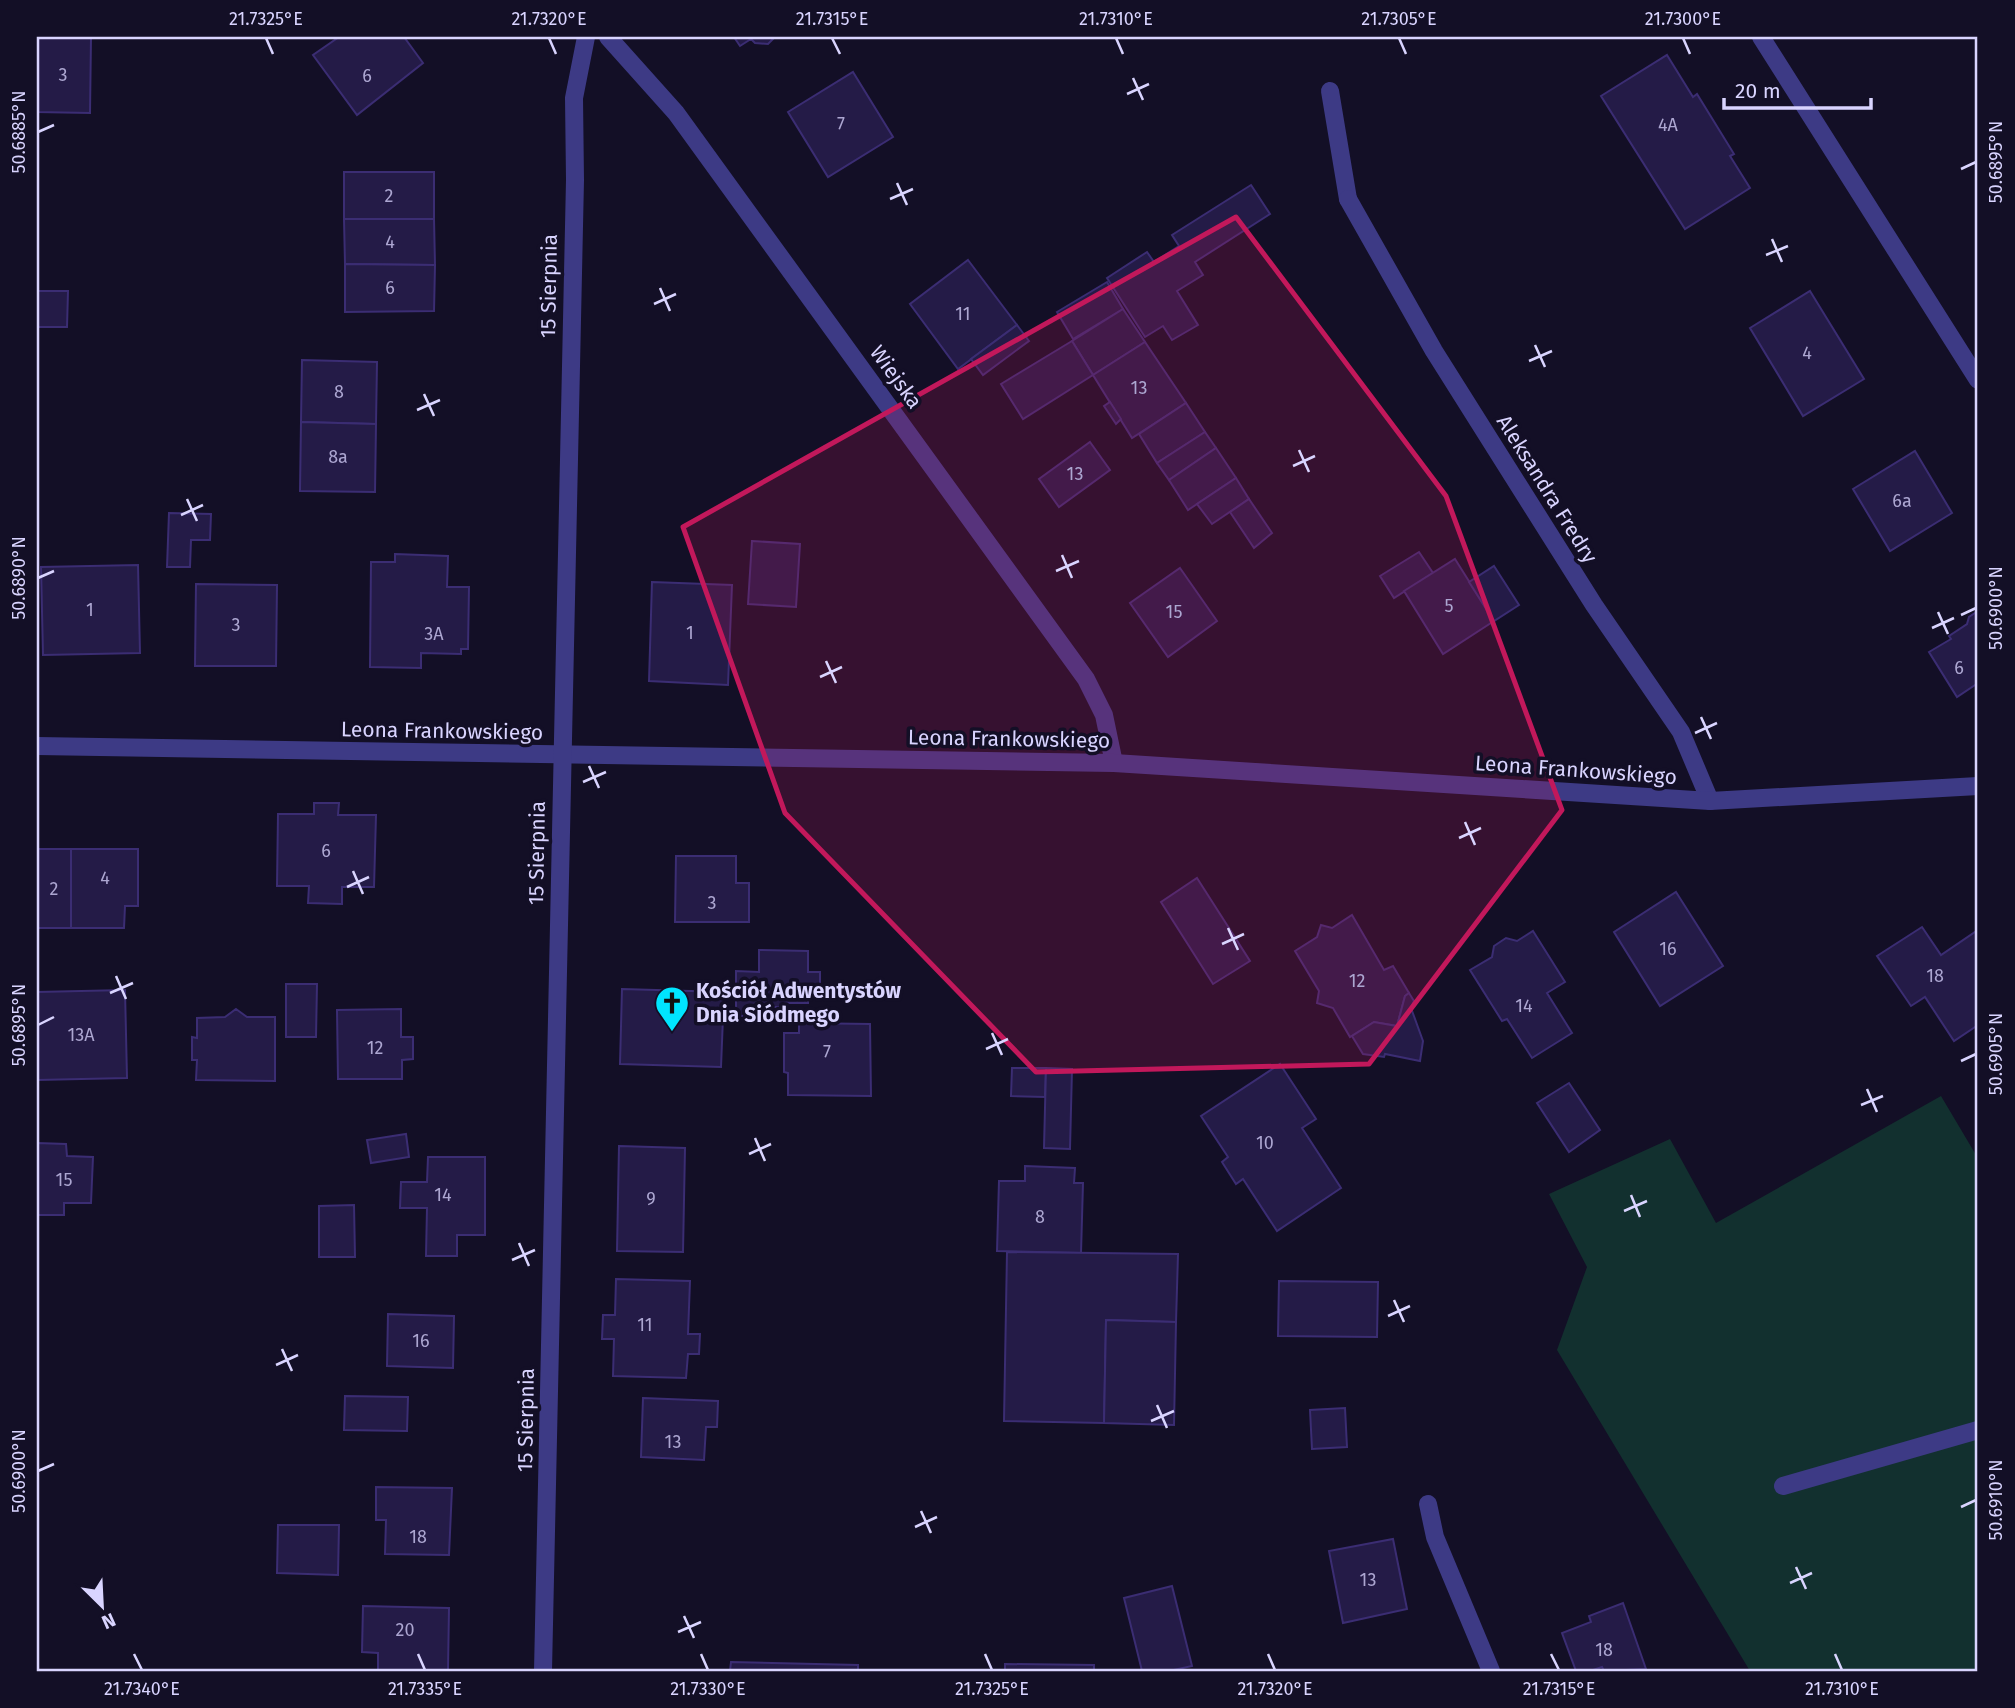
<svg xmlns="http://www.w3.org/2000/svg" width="2015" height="1708" font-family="'Fira Sans',sans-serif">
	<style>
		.green { fill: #12302f }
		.building { fill: #241b47; stroke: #3b2d73; stroke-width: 2 }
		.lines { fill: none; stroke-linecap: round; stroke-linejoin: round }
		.lane { stroke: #3d3a85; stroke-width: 18 }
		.street { stroke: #3d3a85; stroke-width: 18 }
		.marked { fill: #c2185b; fill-opacity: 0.2; stroke: #c2185b; stroke-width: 5; stroke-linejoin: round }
		.ticks { fill: none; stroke: #d9d4ff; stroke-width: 2.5 }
		.labels { text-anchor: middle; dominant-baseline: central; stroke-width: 7; stroke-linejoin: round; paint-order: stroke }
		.number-label { font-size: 18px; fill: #aca6d1 }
		.street-label { font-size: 21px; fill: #d9d4ff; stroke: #130f26 }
		.poi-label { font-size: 21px; font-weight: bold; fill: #d9d4ff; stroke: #130f26; text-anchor: start }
		.neatline { fill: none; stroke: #d9d4ff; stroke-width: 2.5 }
		.ticks-label { font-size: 18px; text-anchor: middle; fill: #d9d4ff }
	</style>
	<rect width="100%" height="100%" fill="#130f26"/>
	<polygon class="green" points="1941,1096 1976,1155 1978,1154 1978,1671 1750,1671 1557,1350 1587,1267 1549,1194 1670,1139 1716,1223"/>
	<g class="building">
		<polygon points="37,37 91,37 90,113 37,112"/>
		<polygon points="339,37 404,37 423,63 357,115 313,55"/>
		<polygon points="734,37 775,37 768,44 755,43 751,39 740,46"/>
		<polygon points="1667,55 1693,97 1697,94 1734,154 1730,156 1750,188 1685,229 1601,96"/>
		<polygon points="853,72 893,137 828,177 788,112"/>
		<rect x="344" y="172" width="90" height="47"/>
		<polygon points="1251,185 1270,214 1195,262 1203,275 1177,291 1198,325 1172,340 1163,326 1145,337 1107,278 1147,252 1154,262 1179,246 1172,235"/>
		<polygon points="344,219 434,219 435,265 345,264"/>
		<polygon points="968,260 1017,325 958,369 910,304"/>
		<polygon points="345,264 435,265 434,311 345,312"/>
		<polygon points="1107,282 1123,309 1073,339 1057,312"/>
		<polygon points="37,291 68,291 67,327 37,327"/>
		<polygon points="1810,291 1864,379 1803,416 1750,328"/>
		<polygon points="1123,309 1145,342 1093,375 1072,341"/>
		<polygon points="1017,325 1029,341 983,375 971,359"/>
		<polygon points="1072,341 1093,375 1023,419 1001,384"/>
		<polygon points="1145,342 1186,403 1132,438 1093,375"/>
		<polygon points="302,360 377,362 376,424 301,422"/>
		<polygon points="1110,402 1121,419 1116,424 1104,406"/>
		<polygon points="1186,403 1205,432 1157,463 1139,434"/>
		<polygon points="301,422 376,424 375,492 300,491"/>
		<polygon points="1205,432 1216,448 1169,480 1157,463"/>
		<polygon points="1090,442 1110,470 1059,507 1039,479"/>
		<polygon points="1216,448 1236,478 1188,510 1169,480"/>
		<polygon points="1915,451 1952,513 1890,551 1853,489"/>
		<polygon points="1236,478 1249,499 1212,524 1197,504"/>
		<polygon points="1249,499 1272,533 1254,548 1230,512"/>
		<polygon points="169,513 211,514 210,540 191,540 190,567 167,567"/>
		<polygon points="752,541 800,544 796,607 748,604"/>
		<polygon points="1419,552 1433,573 1394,598 1380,576"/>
		<polygon points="395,554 448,556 447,587 469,587 468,649 461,649 461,654 421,653 421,668 370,667 371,562 395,562"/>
		<polygon points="1455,559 1494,621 1443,654 1404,591"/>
		<polygon points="138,565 140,653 43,655 41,567"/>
		<polygon points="1494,566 1519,605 1494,621 1469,582"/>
		<polygon points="1180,568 1217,621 1168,657 1130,603"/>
		<polygon points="652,582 732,585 728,685 649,681"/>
		<polygon points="196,584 277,585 276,666 195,666"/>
		<polygon points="1978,611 1978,683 1957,697 1929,652 1951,639 1949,636 1967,624 1969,617"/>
		<polygon points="314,803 339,803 338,815 376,815 374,887 342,887 342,904 308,903 309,886 277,886 278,814 314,814"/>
		<rect x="37" y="849" width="34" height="79"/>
		<polygon points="71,849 138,849 138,906 125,906 124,928 71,928"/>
		<polygon points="676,856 736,856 736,883 749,883 749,922 675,922"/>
		<polygon points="1197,878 1250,961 1213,984 1161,902"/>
		<polygon points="1676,892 1723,966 1660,1006 1614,932"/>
		<polygon points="1352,915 1384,970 1393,966 1409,993 1405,996 1397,1026 1374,1022 1350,1037 1333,1008 1317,1003 1319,991 1295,951 1317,937 1321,925 1332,928"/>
		<polygon points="1922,927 1941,955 1978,930 1978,1025 1954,1041 1925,997 1911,1006 1877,956"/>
		<polygon points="1533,931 1565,982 1547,993 1572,1033 1532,1058 1507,1019 1502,1021 1470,970 1492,957 1494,946 1506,938 1517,941"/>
		<polygon points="759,950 808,951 808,972 820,972 820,989 808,989 808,1003 785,1003 785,1007 763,1007 762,1016 736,1016 736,971 759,972"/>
		<polygon points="286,984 317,984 316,1037 286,1037"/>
		<polygon points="622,989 724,992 721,1067 620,1064"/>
		<polygon points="125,990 127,1078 37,1080 37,992"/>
		<polygon points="1409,993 1414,1001 1411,1008 1423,1041 1420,1061 1385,1054 1384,1057 1363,1054 1352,1036 1374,1022 1397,1026 1405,996"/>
		<polygon points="236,1009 247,1017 275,1017 275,1081 196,1080 197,1060 192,1060 192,1037 197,1038 197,1018 225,1017"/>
		<polygon points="401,1009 401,1037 413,1037 413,1059 402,1060 402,1079 338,1079 337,1010"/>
		<polygon points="799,1023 870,1024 871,1096 788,1095 788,1073 784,1072 784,1033 799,1033"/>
		<polygon points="1280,1064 1316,1119 1302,1128 1341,1188 1277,1231 1243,1179 1236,1184 1222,1162 1228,1157 1201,1116"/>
		<polygon points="1012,1068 1046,1068 1045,1097 1011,1096"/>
		<polygon points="1046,1068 1072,1069 1070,1149 1044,1148"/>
		<polygon points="1569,1083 1600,1130 1569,1152 1537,1103"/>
		<polygon points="406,1134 409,1157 371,1163 367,1140"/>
		<polygon points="37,1143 66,1144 67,1156 93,1157 91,1203 64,1203 64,1215 37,1215"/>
		<polygon points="619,1146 685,1148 683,1252 617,1251"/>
		<polygon points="428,1157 485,1157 485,1235 457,1235 457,1256 426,1256 427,1208 400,1208 401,1182 427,1182"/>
		<polygon points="1025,1166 1075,1168 1074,1183 1083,1183 1081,1253 997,1251 999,1181 1025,1181"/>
		<polygon points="354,1205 355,1257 319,1257 319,1206"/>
		<polygon points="1007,1252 1178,1254 1176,1322 1106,1320 1104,1423 1004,1421"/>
		<polygon points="616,1279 690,1281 688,1334 700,1334 699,1354 688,1354 686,1378 613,1376 614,1339 602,1339 603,1315 615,1315"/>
		<polygon points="1279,1281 1378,1282 1377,1337 1278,1336"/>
		<polygon points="388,1314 454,1316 453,1368 387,1366"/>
		<polygon points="1106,1320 1176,1322 1174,1425 1104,1423"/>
		<polygon points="345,1396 408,1397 407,1431 344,1430"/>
		<polygon points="643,1398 718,1401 717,1427 706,1427 704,1460 641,1457"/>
		<polygon points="1345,1408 1347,1447 1312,1449 1310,1410"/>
		<polygon points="376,1487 452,1488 449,1555 385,1554 386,1520 376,1520"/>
		<polygon points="278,1525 339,1525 338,1575 277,1573"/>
		<polygon points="1393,1539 1407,1609 1343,1623 1329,1551"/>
		<polygon points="1172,1586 1192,1666 1169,1671 1142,1671 1124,1598"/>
		<polygon points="1623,1603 1646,1669 1604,1671 1602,1667 1590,1671 1576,1671 1562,1633 1591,1622 1589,1616"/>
		<polygon points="363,1606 449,1608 448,1671 378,1671 378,1653 362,1652"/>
		<polygon points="731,1662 858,1665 858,1671 730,1671"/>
		<polygon points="1005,1664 1094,1665 1094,1671 1005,1671"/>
	</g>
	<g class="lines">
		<g class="lane">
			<polyline points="1330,91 1348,199"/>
			<polyline points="1783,1486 1978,1430"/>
		</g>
		<g class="street">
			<polyline points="608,37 676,113 1086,679 1104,715 1114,763"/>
			<polyline points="1761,37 1978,380"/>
			<polyline points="1348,199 1434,351 1594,605 1681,732 1710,801"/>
			<polyline points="37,746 1114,763 1710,801 1978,786"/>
			<polyline points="1428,1504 1435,1537 1491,1671"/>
			<polyline points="543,1671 575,180 574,98 586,37"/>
		</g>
	</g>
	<path class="marked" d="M1236 217 1446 496 1562 810 1369 1064 1036 1072 785 813 683 527Z"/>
	<path class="ticks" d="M266 38 273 54M549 38 556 54M832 38 840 54M1116 38 1123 54M1399 38 1406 54M1683 38 1690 54M1133 78 1143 100M1127 94 1149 84M38 132 54 125M1961 169 1976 162M897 183 907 205M890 199 913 189M1772 239 1782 262M1766 255 1788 246M660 288 670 311M654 304 676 294M1535 345 1545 367M1529 361 1552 351M424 394 434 416M417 410 440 400M1299 450 1309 472M1293 466 1315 456M187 499 197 521M181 515 203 505M1062 555 1072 578M1056 571 1079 561M38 578 54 571M1938 612 1948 634M1961 615 1976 608M1932 628 1954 618M826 661 836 683M820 677 842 667M1701 717 1711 739M1695 733 1717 723M589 766 599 788M583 782 606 772M1465 822 1475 845M1459 838 1481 828M353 871 363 894M347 887 369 877M1228 928 1238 950M1222 944 1244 934M116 976 126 999M110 993 133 983M38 1025 54 1017M992 1033 1002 1055M986 1049 1008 1039M1961 1061 1976 1054M1867 1089 1877 1112M1861 1105 1883 1096M755 1138 765 1161M749 1154 771 1144M1631 1195 1640 1217M1624 1211 1647 1201M519 1243 529 1266M512 1260 535 1250M1394 1300 1404 1322M1388 1316 1410 1306M282 1349 292 1371M276 1365 298 1355M1157 1405 1167 1428M1151 1421 1174 1411M38 1471 54 1464M1961 1507 1976 1500M921 1511 931 1533M915 1527 937 1517M1796 1567 1806 1589M1790 1583 1812 1573M684 1616 694 1638M678 1632 701 1622M134 1654 142 1670M418 1654 425 1670M701 1654 708 1670M985 1654 992 1670M1268 1654 1275 1670M1551 1654 1559 1670M1835 1654 1842 1670"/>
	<defs>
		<g id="church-pin" transform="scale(1.75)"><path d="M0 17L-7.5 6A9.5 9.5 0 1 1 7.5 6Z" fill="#00e5ff" stroke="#130f26"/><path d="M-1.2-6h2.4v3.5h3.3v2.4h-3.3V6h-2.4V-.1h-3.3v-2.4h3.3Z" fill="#111"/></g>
	</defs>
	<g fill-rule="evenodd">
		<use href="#church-pin" x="672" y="1003"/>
	</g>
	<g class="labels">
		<g class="number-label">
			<text x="63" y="75">3</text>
			<text x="367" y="76">6</text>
			<text x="841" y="124">7</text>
			<text x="1668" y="125">4A</text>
			<text x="389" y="196">2</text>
			<text x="390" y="242">4</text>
			<text x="390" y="288">6</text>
			<text x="963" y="314">11</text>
			<text x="1807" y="353">4</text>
			<text x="1139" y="388">13</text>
			<text x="339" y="392">8</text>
			<text x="338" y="457">8a</text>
			<text x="1075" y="474">13</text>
			<text x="1902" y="501">6a</text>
			<text x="1449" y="606">5</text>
			<text x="90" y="610">1</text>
			<text x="1174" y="612">15</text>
			<text x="236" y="625">3</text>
			<text x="690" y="633">1</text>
			<text x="434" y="634">3A</text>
			<text x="1959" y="668">6</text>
			<text x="326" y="851">6</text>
			<text x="105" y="878">4</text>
			<text x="54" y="889">2</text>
			<text x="712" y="903">3</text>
			<text x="1668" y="949">16</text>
			<text x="1935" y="976">18</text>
			<text x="1357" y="981">12</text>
			<text x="1524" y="1006">14</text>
			<text x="81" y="1035">13A</text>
			<text x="375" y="1048">12</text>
			<text x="827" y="1052">7</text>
			<text x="1265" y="1143">10</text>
			<text x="64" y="1180">15</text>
			<text x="443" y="1195">14</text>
			<text x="651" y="1199">9</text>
			<text x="1040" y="1217">8</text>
			<text x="645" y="1325">11</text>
			<text x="421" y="1341">16</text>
			<text x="673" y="1442">13</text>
			<text x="418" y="1537">18</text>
			<text x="1368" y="1580">13</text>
			<text x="405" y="1630">20</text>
			<text x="1604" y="1650">18</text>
		</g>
		<g class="street-label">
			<text transform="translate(549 286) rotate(-89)">15 Sierpnia</text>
			<text transform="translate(896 377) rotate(54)">Wiejska</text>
			<text transform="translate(1547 489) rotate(58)">Aleksandra Fredry</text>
			<text transform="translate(442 731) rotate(1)">Leona Frankowskiego</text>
			<text transform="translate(1009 739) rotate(1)">Leona Frankowskiego</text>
			<text transform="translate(1576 770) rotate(4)">Leona Frankowskiego</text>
			<text transform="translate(537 853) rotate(-89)">15 Sierpnia</text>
			<text transform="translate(526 1420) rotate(-89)">15 Sierpnia</text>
		</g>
		<g class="poi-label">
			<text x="696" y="991">Kościół Adwentystów<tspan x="696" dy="24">Dnia Siódmego</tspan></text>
		</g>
	</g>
	<rect width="2015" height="1708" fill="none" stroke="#130f26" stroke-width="77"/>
	<g transform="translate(102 1606) rotate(156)" stroke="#130f26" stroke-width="5" paint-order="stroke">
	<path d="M0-5L12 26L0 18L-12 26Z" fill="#d9d4ff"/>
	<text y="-10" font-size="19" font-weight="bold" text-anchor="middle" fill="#d9d4ff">N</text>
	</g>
	<path d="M1724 98v10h147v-10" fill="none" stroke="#d9d4ff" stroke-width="3.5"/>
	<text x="1735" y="98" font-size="21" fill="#d9d4ff" stroke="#130f26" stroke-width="5" paint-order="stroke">20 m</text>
	<rect x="38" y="38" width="1938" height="1632" class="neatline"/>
	<g class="ticks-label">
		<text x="266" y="25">21.7325°E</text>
		<text x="549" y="25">21.7320°E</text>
		<text x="832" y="25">21.7315°E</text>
		<text x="1116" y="25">21.7310°E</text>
		<text x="1399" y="25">21.7305°E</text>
		<text x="1683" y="25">21.7300°E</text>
		<text transform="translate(19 132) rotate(-90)" y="6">50.6885°N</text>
		<text transform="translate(1996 162) rotate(-90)" y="6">50.6895°N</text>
		<text transform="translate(19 578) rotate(-90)" y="6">50.6890°N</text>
		<text transform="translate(1996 608) rotate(-90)" y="6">50.6900°N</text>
		<text transform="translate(19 1025) rotate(-90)" y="6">50.6895°N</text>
		<text transform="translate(1996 1054) rotate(-90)" y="6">50.6905°N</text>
		<text transform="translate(19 1471) rotate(-90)" y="6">50.6900°N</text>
		<text transform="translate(1996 1500) rotate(-90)" y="6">50.6910°N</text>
		<text x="142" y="1695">21.7340°E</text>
		<text x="425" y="1695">21.7335°E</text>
		<text x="708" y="1695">21.7330°E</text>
		<text x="992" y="1695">21.7325°E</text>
		<text x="1275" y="1695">21.7320°E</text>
		<text x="1559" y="1695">21.7315°E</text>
		<text x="1842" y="1695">21.7310°E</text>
	</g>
</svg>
